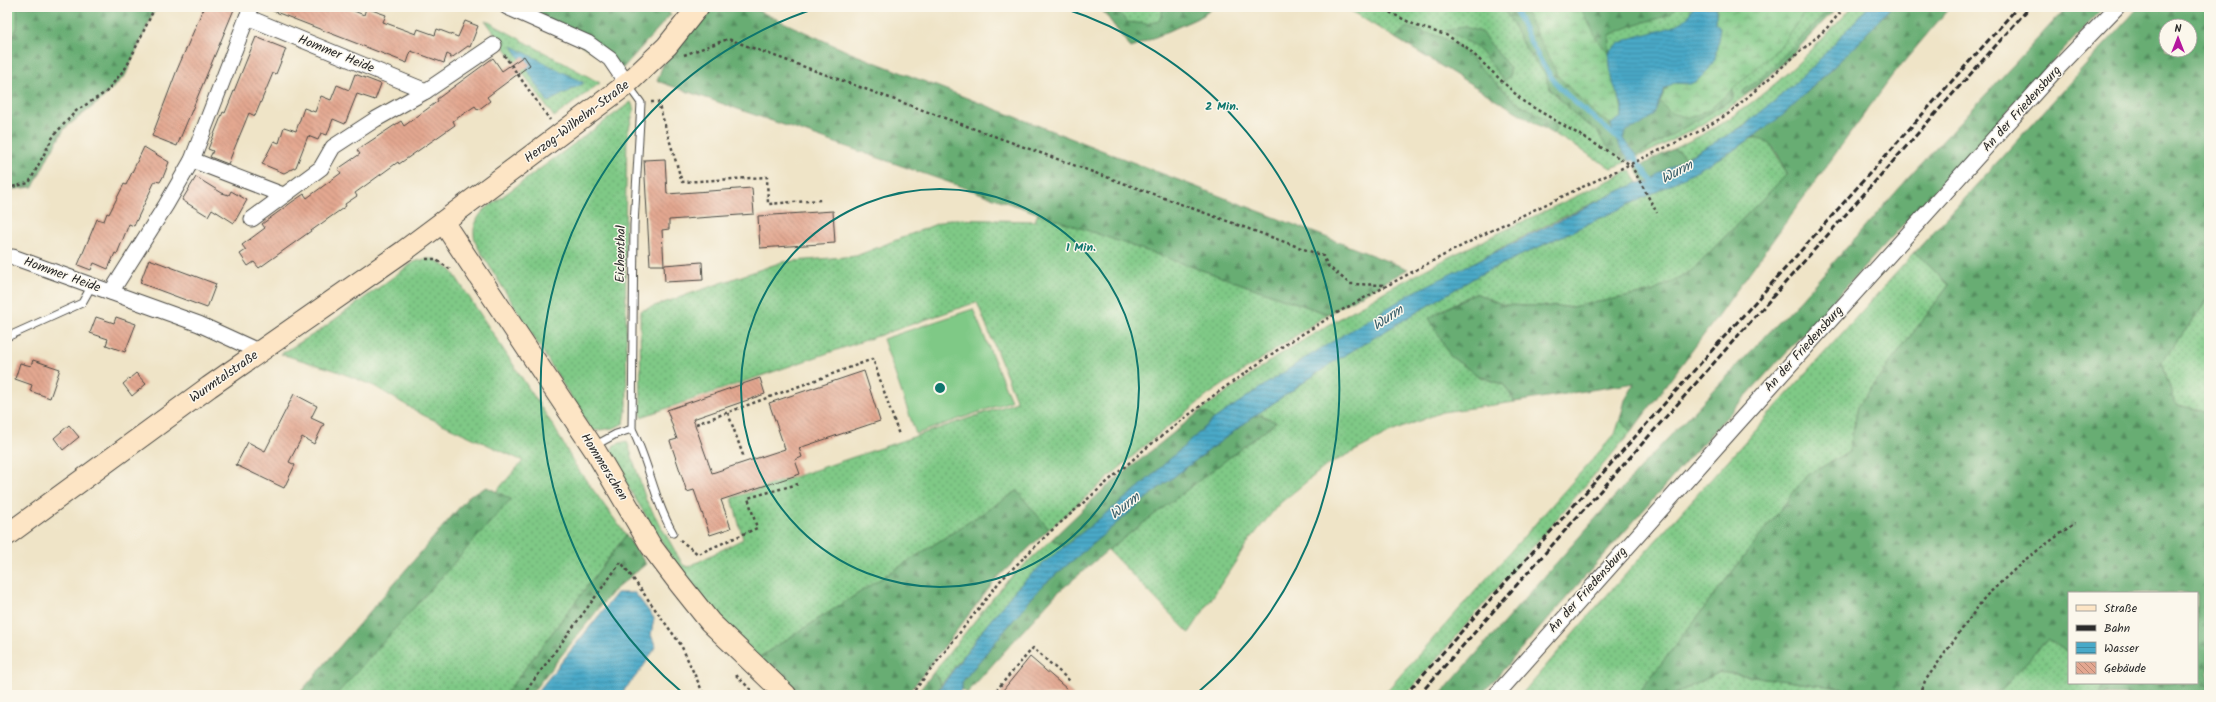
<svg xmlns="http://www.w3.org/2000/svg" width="2216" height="702" font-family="Kalam,sans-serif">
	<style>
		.grass { fill: url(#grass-dots); stroke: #557a58 }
		.forest { fill: url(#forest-firs); stroke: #496c4f; fill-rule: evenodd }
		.wetland { fill: url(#wetland-marsh); stroke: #557a58 }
		.garden { fill: #7fc986; stroke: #557a58 }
		.water { fill: url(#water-rules); stroke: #3a6a7a }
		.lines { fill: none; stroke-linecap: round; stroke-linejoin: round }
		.stream { stroke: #48a9c8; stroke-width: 5 }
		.building { fill: url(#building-back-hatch) }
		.lane-casing { stroke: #484742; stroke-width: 9 }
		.street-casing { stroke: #484742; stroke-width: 17 }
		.secondary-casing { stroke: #484742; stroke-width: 23 }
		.path { stroke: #484742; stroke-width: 2.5; stroke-dasharray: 3 3; stroke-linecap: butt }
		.lane { stroke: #fff; stroke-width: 7 }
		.street { stroke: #fff; stroke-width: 15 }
		.secondary { stroke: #fde5c5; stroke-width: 21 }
		.rail { stroke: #2b2b2b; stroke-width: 3; stroke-dasharray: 6 3; stroke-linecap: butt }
		.ring { fill: none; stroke: #0f766e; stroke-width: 2 }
		.labels { text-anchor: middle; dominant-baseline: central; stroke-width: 3; stroke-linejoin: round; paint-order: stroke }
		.street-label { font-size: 13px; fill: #2b2b2b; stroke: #fbf7ec }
		.water-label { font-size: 14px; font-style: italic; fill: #375d6a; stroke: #fbf7ec }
		.centre { fill: #0f766e; stroke: #fbf7ec; stroke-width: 2 }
		.ring-label { font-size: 12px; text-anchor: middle; font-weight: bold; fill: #0f766e; stroke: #fbf7ec; stroke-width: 3; stroke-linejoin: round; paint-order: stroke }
	</style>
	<defs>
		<pattern id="grass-dots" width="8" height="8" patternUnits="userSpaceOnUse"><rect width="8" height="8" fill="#7fc986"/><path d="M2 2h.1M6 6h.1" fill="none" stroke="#68a36e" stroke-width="1.8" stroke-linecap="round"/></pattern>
		<pattern id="forest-firs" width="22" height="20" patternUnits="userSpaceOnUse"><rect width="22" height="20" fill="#67ad73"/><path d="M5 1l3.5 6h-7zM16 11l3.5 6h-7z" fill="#558d5f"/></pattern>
		<pattern id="wetland-marsh" width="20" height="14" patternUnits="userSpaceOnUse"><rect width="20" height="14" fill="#7fc986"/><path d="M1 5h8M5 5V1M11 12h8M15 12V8" fill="none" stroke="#68a36e"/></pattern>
		<pattern id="water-rules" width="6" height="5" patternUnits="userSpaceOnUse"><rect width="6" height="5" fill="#48a9c8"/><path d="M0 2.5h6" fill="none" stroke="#3c8aa3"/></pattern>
		<pattern id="building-back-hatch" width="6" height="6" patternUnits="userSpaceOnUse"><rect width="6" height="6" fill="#e3a790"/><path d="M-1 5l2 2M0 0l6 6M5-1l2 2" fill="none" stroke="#b88876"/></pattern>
	</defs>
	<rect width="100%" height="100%" fill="#fbf7ec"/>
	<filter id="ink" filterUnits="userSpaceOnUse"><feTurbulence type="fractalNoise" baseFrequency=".025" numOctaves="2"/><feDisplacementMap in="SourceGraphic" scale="8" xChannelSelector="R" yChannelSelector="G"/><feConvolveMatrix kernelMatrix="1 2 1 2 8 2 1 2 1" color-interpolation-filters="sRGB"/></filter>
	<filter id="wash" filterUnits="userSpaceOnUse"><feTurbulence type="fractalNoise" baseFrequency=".012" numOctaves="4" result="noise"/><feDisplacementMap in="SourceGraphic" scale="16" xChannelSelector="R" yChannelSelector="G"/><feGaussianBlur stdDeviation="0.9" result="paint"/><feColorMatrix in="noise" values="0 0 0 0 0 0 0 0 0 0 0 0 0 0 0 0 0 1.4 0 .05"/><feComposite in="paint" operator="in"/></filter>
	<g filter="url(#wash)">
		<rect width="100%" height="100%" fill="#efe4c7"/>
		<g class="grass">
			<polygon points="1100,7 1214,7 1202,16 1131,48"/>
			<path d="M1344 7H1837C1814 31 1792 57 1766 79 1721 118 1666 146 1611 168Z"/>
			<path d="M1852 7H1868C1830 50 1790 95 1741 127 1724 139 1704 148 1685 158L1680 152 1673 149C1687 142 1701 136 1714 128 1766 97 1812 52 1852 7Z"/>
			<polygon points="485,20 600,83 554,117"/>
			<path d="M631 102 634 110 627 136 625 228 627 405 624 423 614 428 592 431 477 246C471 232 474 221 484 210Z"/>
			<polygon points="1759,137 1770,143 1787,174 1691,271 1652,292 1571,307 1504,305 1475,293 1437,313 1450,356 1480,377 1504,385 1515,402 1442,412 1391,432 1326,466 1279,504 1249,541 1189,633 1108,550 1275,422 1262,415 1253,417 1335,361 1479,275 1662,189 1736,149 1752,138"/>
			<path d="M1631 170 1638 183C1489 247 1349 330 1214 419L1209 414 1199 412 1279 355 1387 290 1451 256Z"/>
			<polygon points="1038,213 1328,314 1208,395 1155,437 1049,529 1017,491 758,658 716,614 674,561 612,461 611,451 614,445 627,441 646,500 683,565 688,567 743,539 732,498 1017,402 977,302 641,417 640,311 782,262 856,256 949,219 1035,221"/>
			<polygon points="1915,252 1949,285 1858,406 1849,452 1807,475 1637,695 1521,695 1598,605"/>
			<polygon points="425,259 435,259 452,271 554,427 575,465 626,535 505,695 317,695 523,461 423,415 374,386 334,370 281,354 319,331 414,262"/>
			<polygon points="2209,298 2209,413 2175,404 2162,362"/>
			<polygon points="1620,419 1631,432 1406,695 1383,695 1615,434"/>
			<path d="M1052 539 1065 547C1014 584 979 635 941 685L938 678 933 673 1005 583Z"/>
			<polygon points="2047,639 2069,653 2069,683 2104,683 2100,695 1983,695 2002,690"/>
			<polygon points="1720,672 1853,690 1883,691 1882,695 1673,695"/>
		</g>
		<g class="forest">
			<polygon points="17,7 156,7 125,76 100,101 65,128 49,155 33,187 7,190 7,49 17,27"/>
			<polygon points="516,7 662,7 671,14 622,69"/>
			<polygon points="709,7 750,7 851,53 1408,269 1328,314 657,81 664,62 697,25"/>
			<polygon points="1100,7 1115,7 1127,22 1148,24 1159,21 1164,7 1214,7 1202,16 1131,48"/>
			<path d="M1501 7H1677C1667 20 1651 19 1637 24 1628 27 1619 31 1610 35L1609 53 1622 105V117L1611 124C1613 138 1621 149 1629 159L1626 160 1605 145 1596 129 1581 121 1550 89 1545 74 1524 47 1510 19Z"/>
			<path d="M1716 7 1733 90V99L1637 155 1623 139 1626 131C1646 122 1657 109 1665 88L1682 83 1690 84 1717 38 1720 28Z"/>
			<path d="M1832 7H1837C1808 38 1779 70 1744 95L1743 91 1762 77Z"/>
			<path d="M1891 7H1950L1891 77 1715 320 1631 432 1620 419 1625 400 1635 383 1515 402 1504 385 1477 375 1450 356 1429 318 1475 293 1504 305 1571 307 1652 292 1691 271 1787 174C1779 158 1773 136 1752 138 1803 100 1848 54 1891 7Z"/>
			<polygon points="2067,7 2103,7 1700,446 1481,695 1440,695 1647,460 1802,298 1911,175"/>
			<path d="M2139 7H2209V298L2162 362 2175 404 2209 413V695H2100L2104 683H2197V593H2069V653L2047 639 2002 690 1983 695H1882L1883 691 1853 690 1720 672 1673 695H1637L1807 475 1849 452 1858 406 1949 285 1915 252ZM2166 26H2190V50H2166Z"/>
			<polygon points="1462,26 1481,32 1510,68 1510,76 1504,81 1483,54 1470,43 1447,31"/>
			<polygon points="1406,27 1441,37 1456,44 1515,101 1555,124 1556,128 1553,134 1395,38"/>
			<polygon points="1673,149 1680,152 1685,158 1645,184 1636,168"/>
			<polygon points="1199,412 1209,414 1214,419 1138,488 1065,547 1052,539 1103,490"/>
			<polygon points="1261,415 1276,422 1108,550 1056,594 967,693 962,689 962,682 1040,588 1155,491 1253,417"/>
			<polygon points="487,487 511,499 336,695 298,695 470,495"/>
			<polygon points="1017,491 1049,529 997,578 907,695 796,695 758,658"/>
			<polygon points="626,535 646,564 612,592 530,695 505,695"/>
			<polygon points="933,673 938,678 941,685 935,695 916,695"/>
		</g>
		<g class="wetland">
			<path d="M1523 7H1580L1598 41 1609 53C1608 77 1623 96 1622 117L1611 124 1595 114 1558 76Z"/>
			<path d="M1716 7H1809L1779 48 1709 110 1689 118 1671 113 1660 102C1667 84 1671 80 1690 84L1717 38 1720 28 1716 22Z"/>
		</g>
		<g class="garden">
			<polygon points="7,7 17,7 17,27 7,49"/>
			<polygon points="973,309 1011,401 916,434 883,339"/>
		</g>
		<g class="water">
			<path d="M1693 7H1716V22L1720 28 1715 59 1709 69 1697 81 1690 84 1674 83 1665 88 1653 116 1641 125 1626 131 1623 139 1637 155 1631 162C1622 151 1613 139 1611 124L1622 117V105L1611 78 1609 53C1624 31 1667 36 1687 18 1689 15 1691 10 1693 7Z"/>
			<polygon points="1868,7 1891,7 1851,50 1783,115 1736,149 1662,189 1479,275 1335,361 1253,417 1155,491 1040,588 962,682 962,689 957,695 935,695 985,627 1016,589 1045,562 1138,488 1214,419 1302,360 1412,293 1617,192 1638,183 1650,183 1658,174 1742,127 1772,103 1807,73"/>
			<polygon points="512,46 584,83 548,102"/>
			<polygon points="617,593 635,593 654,618 651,635 656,647 641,670 620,695 535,695"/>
		</g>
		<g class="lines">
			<g class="stream">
				<path d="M1514 7C1525 31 1536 56 1552 78 1568 100 1597 119 1617 138"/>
				<polyline points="1631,153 1654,184"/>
			</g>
		</g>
		<g id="blocks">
			<g class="building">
				<polygon points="204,7 235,7 177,146 152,136 177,70"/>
				<polygon points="263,7 344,7 364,15 366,8 386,15 383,22 416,34 418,29 435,35 437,29 458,37 465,21 478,26 470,47 468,46 450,59 451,56 447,54 444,63 411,51 407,63"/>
				<polygon points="256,37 286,49 276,74 273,73 255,116 249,113 228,164 210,157 213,151 208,149 223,112 225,113"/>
				<polygon points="524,56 530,65 487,97 490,101 478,110 475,106 453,121 455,125 399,164 398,162 355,193 357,196 345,204 346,206 259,268 254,262 248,266 240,254 246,250 242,245 265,228 262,224 292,202 304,194 307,198 341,173 338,169 360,154 357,150 401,121 404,126 438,101 437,99 493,58 502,71"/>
				<polygon points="355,74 381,84 375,100 357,94 345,124 333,119 327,135 321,133 318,140 308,136 296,167 284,173 262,164 274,141 279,143 284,127 296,131 304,108 315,112 321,96 331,100 337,85 349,90"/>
				<polygon points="144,147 169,162 164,175 160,182 155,181 134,226 129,224 117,254 115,253 108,269 94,263 91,270 78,265 97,219 104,221 107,213 109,214 124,184 126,185"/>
				<polygon points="665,159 667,194 752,188 754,214 669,220 669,229 662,230 664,265 650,265 644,160"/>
				<polygon points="196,177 222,193 229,195 231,191 247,200 234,223 212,209 208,216 182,200"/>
				<polygon points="833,211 835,243 760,248 758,216"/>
				<polygon points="149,259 216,284 207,308 140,283"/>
				<polygon points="702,262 703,280 665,282 664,265"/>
				<polygon points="96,317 114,323 116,317 136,324 125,352 106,345 108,339 90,333"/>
				<polygon points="33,360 60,369 50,398 30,391 32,385 15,379 20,363 31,366"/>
				<polygon points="864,371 880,421 799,448 802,457 795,460 800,474 721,500 731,528 710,535 694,490 687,492 670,441 677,439 667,410 760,378 765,394 693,419 712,473 785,449 769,403"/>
				<polygon points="136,373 146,384 132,396 123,384"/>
				<polygon points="294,394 317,406 311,418 324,424 314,444 302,437 289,462 295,465 284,488 236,465 248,442 265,451"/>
				<polygon points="69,425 79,437 63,450 54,438"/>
				<polygon points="1030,657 1074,695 999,695"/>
			</g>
		</g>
	</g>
	<g filter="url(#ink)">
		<use href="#blocks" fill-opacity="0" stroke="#484742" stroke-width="1"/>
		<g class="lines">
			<g class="lane-casing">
				<g id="lane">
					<path d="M628 85 641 103 634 225 632 429C649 462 654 500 673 533"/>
					<polyline points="7,337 82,303 91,287"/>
					<polyline points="594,446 616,434 632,429"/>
				</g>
			</g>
			<g class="street-casing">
				<g id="street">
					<polyline points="507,7 588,43 610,59 627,84"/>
					<polyline points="247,17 426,91"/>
					<polyline points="192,160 283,195"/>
					<polyline points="252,219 321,168 333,147 376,119 426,91 494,45"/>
					<polyline points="13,257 199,324 260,352"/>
					<polyline points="111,292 166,205 192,160 251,7"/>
					<polyline points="1496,695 1735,426 2053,73 2117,7"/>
				</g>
			</g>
			<g class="secondary-casing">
				<g id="secondary">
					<polyline points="443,222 596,452 651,546 679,583 710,622 786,695"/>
					<polyline points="7,535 209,387 404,251 627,84 667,46 698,7"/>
				</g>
			</g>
			<g class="path">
				<polyline points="1379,7 1417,26 1446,35 1466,47 1524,102 1631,165 1657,213"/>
				<polyline points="1385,11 1386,7"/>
				<polyline points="504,55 550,120"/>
				<polyline points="684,55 728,39 1323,256 1328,266 1350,284 1386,285"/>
				<polyline points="651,102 658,102 682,182 767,177 768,204 821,200"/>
				<polyline points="7,188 29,183 54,135 76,111 106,92 127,66 155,7"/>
				<polyline points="426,259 435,259 451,270"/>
				<polyline points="728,413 744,458"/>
				<polyline points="696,424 873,359 899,435"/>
				<polyline points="680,540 698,554 757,528 748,498 798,484"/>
				<polyline points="736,675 756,695"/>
				<polyline points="523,695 621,562 681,645 704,695"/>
				<polyline points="911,695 1000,581 1051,531 1145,449 1217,393 1286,344 1342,310 1427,264 1498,227 1696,133 1728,114 1826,29 1845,7"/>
				<polyline points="992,695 1033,648 1070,681"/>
				<polyline points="1920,695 1925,681 1985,597 2026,559 2075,523"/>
			</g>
			<use href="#lane" class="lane"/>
			<use href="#street" class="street"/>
			<use href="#secondary" class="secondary"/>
			<g class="rail">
				<polyline points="1405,695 2018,7"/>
				<polyline points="1419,695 2030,7"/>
			</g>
		</g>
	</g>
	<g class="ring">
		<circle cx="940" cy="388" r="199"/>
		<path d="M684 694A399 399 0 0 1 820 7M1060 7A399 399 0 0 1 1196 694"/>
	</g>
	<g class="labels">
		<g class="street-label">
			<text transform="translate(336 54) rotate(22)">Hommer Heide</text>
			<text transform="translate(2022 109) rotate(-48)">An der Friedensburg</text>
			<text transform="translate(577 122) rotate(-37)">Herzog-Wilhelm-Straße</text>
			<text transform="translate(621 254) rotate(-89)">Eichenthal</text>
			<text transform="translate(62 275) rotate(20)">Hommer Heide</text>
			<text transform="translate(1804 349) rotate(-48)">An der Friedensburg</text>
			<text transform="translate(224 377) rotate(-35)">Wurmtalstraße</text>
			<text transform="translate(604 467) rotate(58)">Hommerschen</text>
			<text transform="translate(1588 590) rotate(-48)">An der Friedensburg</text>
		</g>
		<g class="water-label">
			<text transform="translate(1677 172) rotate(-28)">Wurm</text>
			<text transform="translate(1388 318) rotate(-33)">Wurm</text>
			<text transform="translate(1125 506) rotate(-38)">Wurm</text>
		</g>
	</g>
	<circle cx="940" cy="388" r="6" class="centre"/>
	<g class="ring-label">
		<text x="1222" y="110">2 Min.</text>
		<text x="1081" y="251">1 Min.</text>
	</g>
	<rect width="2216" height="702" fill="none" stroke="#fbf7ec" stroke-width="24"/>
	<rect x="2068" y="592" width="130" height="92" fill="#fbf7ec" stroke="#a8a59f"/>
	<rect x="2076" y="605" width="20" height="6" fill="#fde5c5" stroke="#a8a59f"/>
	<text x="2104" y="612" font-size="12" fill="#2b2b2b">Straße</text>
	<rect x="2076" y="625" width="20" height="6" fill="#2b2b2b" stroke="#a8a59f"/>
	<text x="2104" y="632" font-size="12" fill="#2b2b2b">Bahn</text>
	<rect x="2076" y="642" width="20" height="12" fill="url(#water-rules)" stroke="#a8a59f"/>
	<text x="2104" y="652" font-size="12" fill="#2b2b2b">Wasser</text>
	<rect x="2076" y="662" width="20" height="12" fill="url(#building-back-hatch)" stroke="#a8a59f"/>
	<text x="2104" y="672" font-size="12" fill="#2b2b2b">Gebäude</text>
	<g transform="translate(2178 38)"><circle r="19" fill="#fbf7ec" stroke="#a8a59f"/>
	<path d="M0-3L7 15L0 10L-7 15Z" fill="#b5179e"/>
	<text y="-6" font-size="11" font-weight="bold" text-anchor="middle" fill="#2b2b2b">N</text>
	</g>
</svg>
